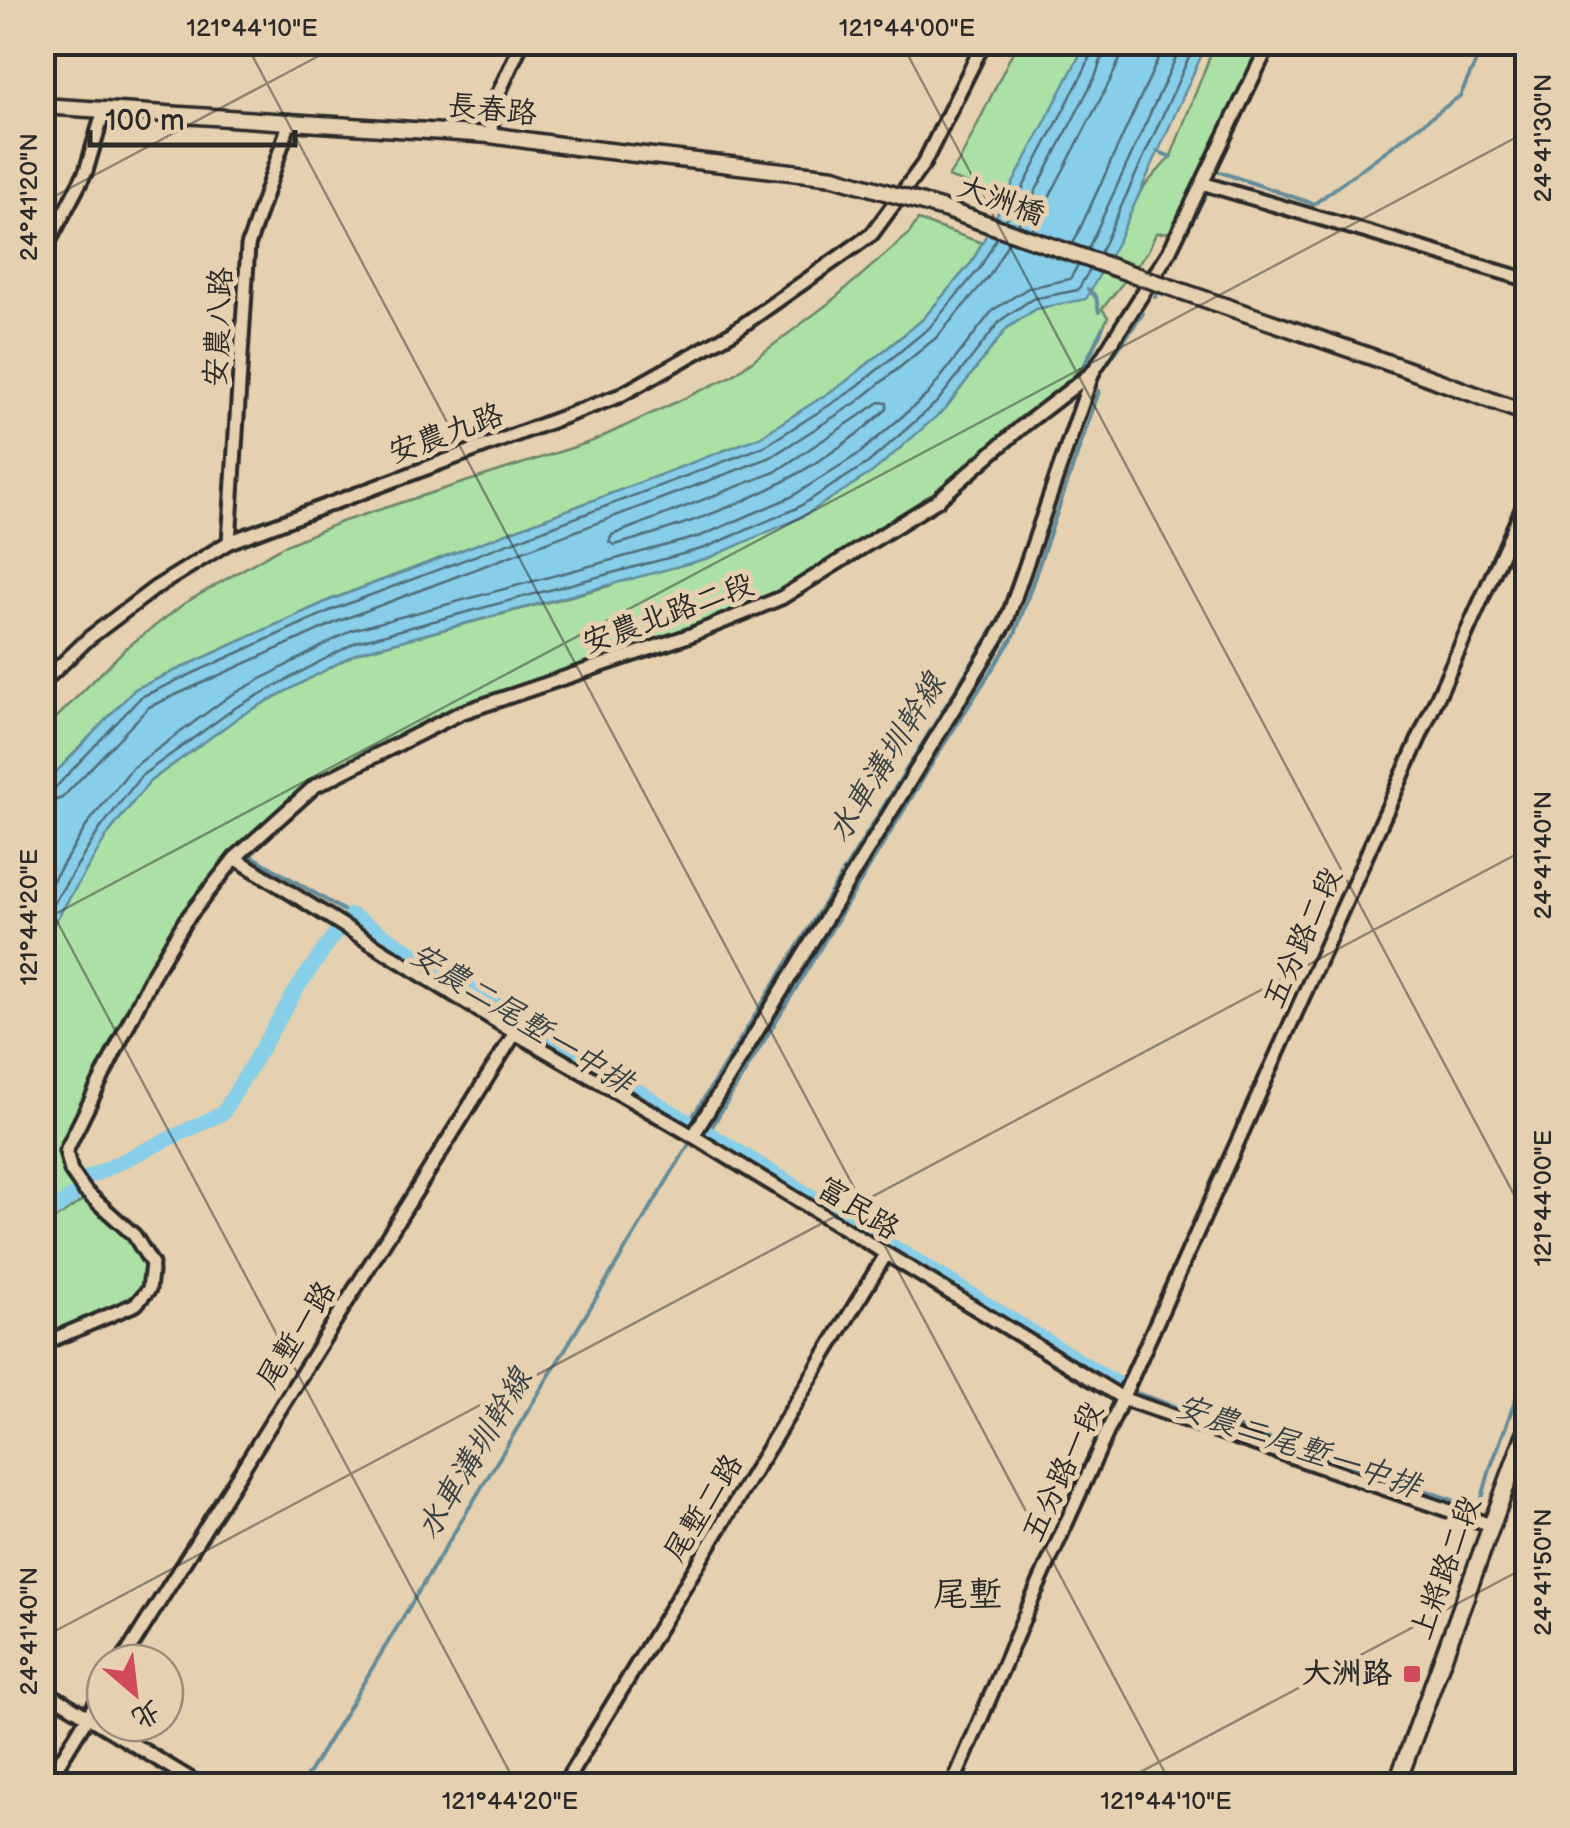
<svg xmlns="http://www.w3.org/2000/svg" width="1570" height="1828" font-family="'Balsamiq Sans','LXGW WenKai TC',sans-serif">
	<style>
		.green { fill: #abe1a5; stroke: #6b8668; stroke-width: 2.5 }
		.water { fill: #87cee8; stroke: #628d9c; stroke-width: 2.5 }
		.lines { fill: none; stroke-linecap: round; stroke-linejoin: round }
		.shore { stroke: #506c77; stroke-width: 2.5 }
		.stream { stroke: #628d9c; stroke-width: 4 }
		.canal { stroke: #87cee8; stroke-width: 15 }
		.minor-casing { stroke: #2b2b2b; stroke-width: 19 }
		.tertiary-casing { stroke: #2b2b2b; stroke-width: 21 }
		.secondary-casing { stroke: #2b2b2b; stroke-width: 22 }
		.minor { stroke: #e5d0af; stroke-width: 11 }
		.tertiary { stroke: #e5d0af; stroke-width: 14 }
		.secondary { stroke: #e5d0af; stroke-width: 15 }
		.tertiary-bridge-casing { stroke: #2b2b2b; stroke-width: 21; stroke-linecap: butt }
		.tertiary-bridge { stroke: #e5d0af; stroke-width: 14 }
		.ticks { fill: none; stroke: #2b2b2b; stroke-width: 2.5; stroke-opacity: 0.45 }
		.poi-dot { fill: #d1495b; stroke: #e5d0af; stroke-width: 4 }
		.labels { text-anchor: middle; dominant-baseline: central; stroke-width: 10; stroke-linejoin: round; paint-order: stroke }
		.street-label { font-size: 30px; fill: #2b2b2b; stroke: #e5d0af }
		.poi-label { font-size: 30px; font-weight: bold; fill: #2b2b2b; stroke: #e5d0af; text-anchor: end }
		.water-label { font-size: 32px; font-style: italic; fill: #394347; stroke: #e5d0af }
		.quarter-label { font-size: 35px; fill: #2b2b2b; stroke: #e5d0af }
		.neatline { fill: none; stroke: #2b2b2b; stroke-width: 4 }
		.ticks-label { font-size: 25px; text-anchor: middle; fill: #2b2b2b }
	</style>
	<rect width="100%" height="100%" fill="#e5d0af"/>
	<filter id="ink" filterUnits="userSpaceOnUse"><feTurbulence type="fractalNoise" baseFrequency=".01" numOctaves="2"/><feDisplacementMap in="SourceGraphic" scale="20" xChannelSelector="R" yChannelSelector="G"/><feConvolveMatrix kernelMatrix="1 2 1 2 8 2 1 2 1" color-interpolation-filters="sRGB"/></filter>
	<g filter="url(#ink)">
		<g class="green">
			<polygon points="1017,43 1086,43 1007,198 948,177 961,158"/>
			<polygon points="1215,43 1260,43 1173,232 1156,233 1148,251 1102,309 1108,317 1087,362 1024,425 938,500 781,598 460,713 315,786 235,858 185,921 67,1151 80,1184 43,1211 42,942 108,834 149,782 240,716 359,652 609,586 945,409 1007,328 1036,309 1086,298 1142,189 1171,156"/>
			<polygon points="918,220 982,243 972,262 922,320 844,383 760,437 330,600 135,689 43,786 43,731 126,648 185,603 283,546 341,522 593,441 732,376 829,303 908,235"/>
			<polygon points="90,1195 134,1235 152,1264 149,1289 136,1304 43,1344 42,1228"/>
		</g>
		<polygon class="water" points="1086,43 1207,43 1118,241 1086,299 1036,309 1007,328 945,409 874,471 802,517 709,558 359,652 240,716 149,782 108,834 43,942 43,786 135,689 330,600 760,437 844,383 922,320 972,262"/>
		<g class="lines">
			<g class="shore">
				<polyline points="1006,220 1085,69 1095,42"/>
				<polyline points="1018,225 1096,75 1107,42"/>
				<polyline points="1032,230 1110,81 1121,57 1122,42"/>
				<polyline points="1073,244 1166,42"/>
				<polyline points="1088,249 1183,42"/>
				<polyline points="1100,253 1196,42"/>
				<path d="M880 402 887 403V409C806 482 719 516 615 545L609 542 612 535 775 472Z"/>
				<polyline points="42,792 54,789 141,697 334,609 765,446 850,392 929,328 980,268 997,237"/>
				<polyline points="42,805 62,798 149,707 339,621 771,457 857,402 937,337 990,275 1009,241"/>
				<polyline points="42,898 89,822 132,768 228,697 352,630 701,536 791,497 860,453 928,394 993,310 1028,288 1070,279 1078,265"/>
				<polyline points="42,922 100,829 141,776 235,708 356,642 705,548 797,508 868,463 937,402 1001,320 1032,299 1078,290 1090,269"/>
			</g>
			<g class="stream">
				<polyline points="1157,151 1171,157"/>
				<polyline points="1217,171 1314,204 1460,96 1485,42"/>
				<polyline points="1179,248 1206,193"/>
				<polyline points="1088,289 1096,297 1099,312"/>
				<polyline points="1155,297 1161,287"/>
				<polyline points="1108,363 1143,313"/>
				<polyline points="1083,368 1103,327"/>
				<polyline points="252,856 351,915"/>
				<polyline points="690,1121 1004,611 1076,397"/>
				<polyline points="708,1133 939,752 1015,634 1099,391"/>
				<polyline points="1130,1391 1479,1509 1490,1469 1528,1366"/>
				<polyline points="301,1786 688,1146"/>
			</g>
			<g class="canal">
				<polyline points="351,915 690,1123"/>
				<polyline points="708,1133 1117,1384"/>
				<polyline points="89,1177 223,1113 298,987 337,931"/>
				<polyline points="42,1219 73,1196"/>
			</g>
			<g class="minor-casing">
				<g id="minor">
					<polyline points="490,135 496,99 522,42"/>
					<polyline points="1205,184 1528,280"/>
					<polyline points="42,255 86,171 104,110"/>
					<polyline points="229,542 248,246 290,121"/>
					<polyline points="42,683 89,638 155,588 229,542 619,396 733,332 872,234 924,163 984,42"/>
					<polyline points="235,858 515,1033 693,1136 1124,1399 1491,1525"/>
					<polyline points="693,1136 1006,623 1093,372 1169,252 1270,42"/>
					<polyline points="42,1344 136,1304 149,1289 152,1264 134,1235 85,1191 71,1171 66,1151 151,978 185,921 235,858 315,786 460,713 688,636 781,598 938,500 1024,425 1093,372"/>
					<polyline points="121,1663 515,1033"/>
					<polyline points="42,1689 202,1786"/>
					<polyline points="45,1786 105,1688"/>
					<polyline points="563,1786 885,1256"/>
					<polyline points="952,1786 1029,1606 1528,496"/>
				</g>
			</g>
			<g class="tertiary-casing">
				<g id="tertiary">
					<polyline points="42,106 490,135 575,147"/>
					<polyline points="1395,365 1528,414"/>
				</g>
			</g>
			<g class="secondary-casing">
				<polyline id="secondary" points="1396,1786 1528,1426"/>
			</g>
			<use href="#minor" class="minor"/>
			<use href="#tertiary" class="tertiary"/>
			<use href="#secondary" class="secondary"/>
			<g class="tertiary-bridge-casing">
				<polyline id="tertiary-bridge" points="575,147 834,177 947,210 1395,365"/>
			</g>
			<use href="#tertiary-bridge" class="tertiary-bridge"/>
		</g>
	</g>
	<path class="ticks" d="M245 42 1172 1786M901 42 1528 1221M42 203 345 42M42 893 517 1786M42 921 1528 131M42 1638 1528 848M1114 1786 1528 1566"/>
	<rect class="poi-dot" x="1402" y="1664" width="20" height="20" rx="5"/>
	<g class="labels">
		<g class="street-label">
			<text transform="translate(492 110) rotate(6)">長春路</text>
			<text transform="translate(1001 201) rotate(20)">大洲橋</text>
			<text transform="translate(219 327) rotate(-87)">安農八路</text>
			<text transform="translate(446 434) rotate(-20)">安農九路</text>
			<text transform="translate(668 614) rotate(-20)">安農北路二段</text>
			<text transform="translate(1303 938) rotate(-66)">五分路二段</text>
			<text transform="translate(858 1209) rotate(32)">富民路</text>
			<text transform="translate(297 1335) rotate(-58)">尾塹一路</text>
			<text transform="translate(1063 1472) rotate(-65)">五分路一段</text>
			<text transform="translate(704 1508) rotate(-58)">尾塹二路</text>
			<text transform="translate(1446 1568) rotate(-70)">上將路二段</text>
		</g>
		<g class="poi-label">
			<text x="1392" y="1674">大洲路</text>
		</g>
		<g class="water-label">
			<text transform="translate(887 758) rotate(-58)">水車溝圳幹線</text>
			<text transform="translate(521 1019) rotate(32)">安農二尾塹一中排</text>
			<text transform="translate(1298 1447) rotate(19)">安農二尾塹一中排</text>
			<text transform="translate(475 1454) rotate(-59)">水車溝圳幹線</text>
		</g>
		<g class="quarter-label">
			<text x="968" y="1595">尾塹</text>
		</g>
	</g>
	<rect width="1570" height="1828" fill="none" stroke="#e5d0af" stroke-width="110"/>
	<g transform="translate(135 1693) rotate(152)"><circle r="48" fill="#e5d0af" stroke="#9b8e7a" stroke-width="2.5"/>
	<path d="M0-8L18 38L0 25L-18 38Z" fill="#d1495b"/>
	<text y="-15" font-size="28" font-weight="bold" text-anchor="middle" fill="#2b2b2b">北</text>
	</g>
	<path d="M90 130v15h205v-15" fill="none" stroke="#2b2b2b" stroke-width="5"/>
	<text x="105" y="130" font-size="30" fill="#2b2b2b" stroke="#e5d0af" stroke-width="8" paint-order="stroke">100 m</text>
	<rect x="55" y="55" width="1460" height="1718" class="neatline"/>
	<g class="ticks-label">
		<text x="252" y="36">121°44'10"E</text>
		<text x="907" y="36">121°44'00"E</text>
		<text transform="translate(1542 138) rotate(-90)" y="9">24°41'30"N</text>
		<text transform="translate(28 197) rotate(-90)" y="9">24°41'20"N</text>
		<text transform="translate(1542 855) rotate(-90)" y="9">24°41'40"N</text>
		<text transform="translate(28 917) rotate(-90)" y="9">121°44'20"E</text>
		<text transform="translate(1542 1198) rotate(-90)" y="9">121°44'00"E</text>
		<text transform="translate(1542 1572) rotate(-90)" y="9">24°41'50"N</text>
		<text transform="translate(28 1631) rotate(-90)" y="9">24°41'40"N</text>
		<text x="510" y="1809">121°44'20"E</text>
		<text x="1166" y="1809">121°44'10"E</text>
	</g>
</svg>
